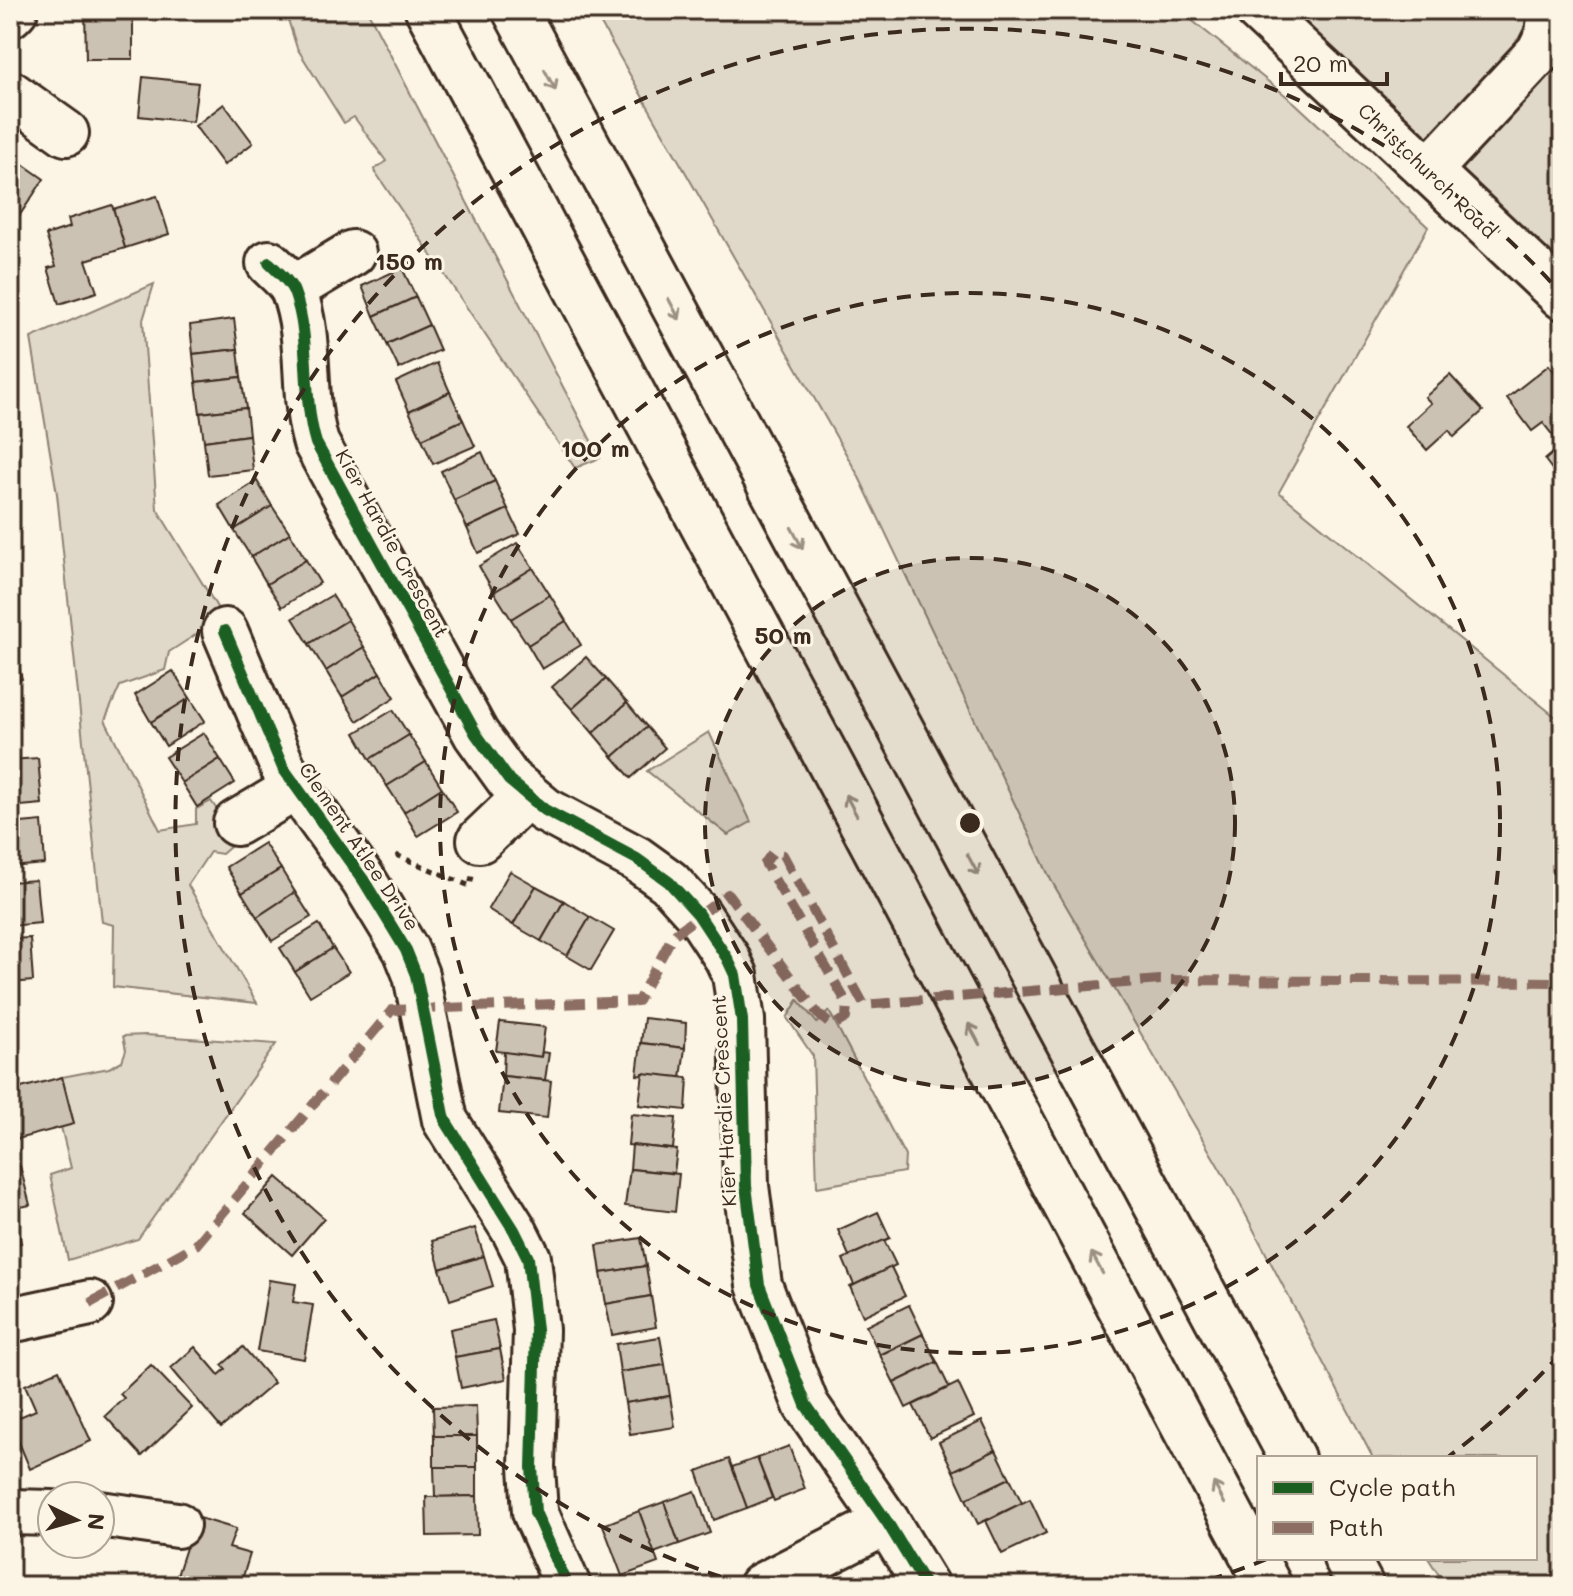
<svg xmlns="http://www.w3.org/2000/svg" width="1573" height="1596" font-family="Mali,sans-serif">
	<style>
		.green { fill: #e0d8c8; stroke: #8e8173; stroke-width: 2 }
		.building { fill: #ccc2b3; stroke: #3b2a1e; stroke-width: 2 }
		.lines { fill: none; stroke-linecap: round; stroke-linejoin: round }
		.minor-casing { stroke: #3b2a1e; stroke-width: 50 }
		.highway-casing { stroke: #3b2a1e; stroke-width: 50 }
		.path { stroke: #3b2a1e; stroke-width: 5; stroke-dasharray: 6 6; stroke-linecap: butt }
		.minor { stroke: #fcf5e5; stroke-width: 44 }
		.highway { stroke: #fcf5e5; stroke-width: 44 }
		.quiet { stroke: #8d6e63; stroke-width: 10; stroke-dasharray: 20 10; stroke-linecap: butt }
		.cycleway-casing { stroke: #fcf5e5; stroke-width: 17 }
		.cycleway { stroke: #1b5e20; stroke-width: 12 }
		.oneway { stroke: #9c9082 }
		.ring { fill: none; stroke: #3b2a1e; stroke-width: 4; stroke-dasharray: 14 10 }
		.labels { text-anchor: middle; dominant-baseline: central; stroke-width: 6; stroke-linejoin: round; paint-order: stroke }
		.street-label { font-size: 20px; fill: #3b2a1e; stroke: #fcf5e5 }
		.centre { fill: #3b2a1e; stroke: #fcf5e5; stroke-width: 4 }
		.ring-label { font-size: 24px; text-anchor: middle; font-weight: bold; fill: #3b2a1e; stroke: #fcf5e5; stroke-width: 6; stroke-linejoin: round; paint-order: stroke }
	</style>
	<rect width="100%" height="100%" fill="#fcf5e5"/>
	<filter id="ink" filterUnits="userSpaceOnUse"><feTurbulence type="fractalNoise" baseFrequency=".0125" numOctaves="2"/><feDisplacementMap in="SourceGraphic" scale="16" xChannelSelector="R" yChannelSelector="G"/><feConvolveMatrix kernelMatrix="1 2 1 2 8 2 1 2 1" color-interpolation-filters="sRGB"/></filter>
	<g filter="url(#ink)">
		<g class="green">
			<polygon points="285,10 367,10 600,458 575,468 374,170 386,161 354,117 344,123 297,48"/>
			<polygon points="593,10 1179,10 1295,103 1428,227 1279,492 1563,723 1563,1586 1446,1586 1428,1558 1535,1558 1535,1458 1373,1458 1237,1198 1051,880 858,475"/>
			<polygon points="1248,10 1563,10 1563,297"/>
			<polygon points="154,284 143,320 157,509 223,617 169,652 165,670 120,686 105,720 160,830 196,824 196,809 211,801 238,840 222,854 210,852 188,885 257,1003 113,987 114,925 102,922 57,494 31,338"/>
			<polygon points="709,732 751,822 728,835 647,771"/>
			<polygon points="798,1000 817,1023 829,1011 905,1156 904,1172 817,1187 813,1056 787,1018"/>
			<polygon points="146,1035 276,1044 138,1239 68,1260 50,1175 71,1168 61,1127 74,1123 62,1077 109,1068 122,1061 126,1050 123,1036"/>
		</g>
		<g class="building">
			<polygon points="85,10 133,10 133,59 86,59"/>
			<polygon points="143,77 198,83 193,122 139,116"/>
			<polygon points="224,104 253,143 224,165 195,126"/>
			<polygon points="14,158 44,179 11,228 10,164"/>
			<polygon points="157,196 169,234 125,248 113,209"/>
			<polygon points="112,205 125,248 86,260 97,292 59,304 48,268 56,266 46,235 70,227 68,219"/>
			<polygon points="402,268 416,297 374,316 362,286"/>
			<polygon points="416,297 429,325 387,344 374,316"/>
			<polygon points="234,319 238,349 193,354 190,325"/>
			<polygon points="429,325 440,350 399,369 387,344"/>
			<polygon points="238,349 241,377 196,382 193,354"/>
			<polygon points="437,363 450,392 409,411 396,382"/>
			<polygon points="1549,365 1563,383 1563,484 1545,460 1561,446 1543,423 1532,431 1507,398"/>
			<polygon points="1450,375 1483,411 1454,437 1449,430 1427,450 1406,426 1431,403 1425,397"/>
			<polygon points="241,377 246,408 200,413 196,382"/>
			<polygon points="450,392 463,420 422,439 409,411"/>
			<polygon points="246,408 249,435 204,441 200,413"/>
			<polygon points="463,420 475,446 433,464 422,439"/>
			<polygon points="249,435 253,470 208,475 204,441"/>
			<polygon points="482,452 495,481 454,500 441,471"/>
			<polygon points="257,481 272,506 234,530 219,505"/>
			<polygon points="495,481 508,509 467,528 454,500"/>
			<polygon points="272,506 290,533 251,557 234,530"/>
			<polygon points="508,509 520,534 478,553 467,528"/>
			<polygon points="290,533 306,560 267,584 251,557"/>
			<polygon points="517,543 533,568 494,592 479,566"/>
			<polygon points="306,560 320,583 282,607 267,584"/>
			<polygon points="533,568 550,595 511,619 494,592"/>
			<polygon points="332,595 348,620 309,644 293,618"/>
			<polygon points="550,595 566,621 528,645 511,619"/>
			<polygon points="348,620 364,647 326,671 309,644"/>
			<polygon points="566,621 581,645 542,669 528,645"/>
			<polygon points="10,637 22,679 10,682"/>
			<polygon points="364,647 380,673 342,697 326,671"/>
			<polygon points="586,657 606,679 572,709 552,687"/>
			<polygon points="173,671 190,698 151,722 135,695"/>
			<polygon points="380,673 395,697 357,721 342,697"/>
			<polygon points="606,679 627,703 593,733 572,709"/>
			<polygon points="190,698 205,721 166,746 151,722"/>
			<polygon points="627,703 647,727 613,757 593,733"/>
			<polygon points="393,710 409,735 370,759 355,733"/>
			<polygon points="647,727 665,748 631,778 613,757"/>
			<polygon points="204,733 220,759 182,783 165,757"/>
			<polygon points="409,735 426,762 387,786 370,759"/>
			<polygon points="38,758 42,804 10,807 10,760"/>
			<polygon points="220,759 235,783 197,807 182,783"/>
			<polygon points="426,762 442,788 404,812 387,786"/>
			<polygon points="442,788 457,812 418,836 404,812"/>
			<polygon points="42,821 45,864 10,867 10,824"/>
			<polygon points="264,843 281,869 242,893 226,867"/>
			<polygon points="281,869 295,892 257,917 242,893"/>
			<polygon points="510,871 536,886 513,925 488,909"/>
			<polygon points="36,880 40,923 10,926 10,882"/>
			<polygon points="536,886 564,901 541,941 513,925"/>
			<polygon points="295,892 311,917 272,941 257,917"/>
			<polygon points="564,901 590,917 567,956 541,941"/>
			<polygon points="590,917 614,931 591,970 567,956"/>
			<polygon points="319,924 333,948 295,972 280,948"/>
			<polygon points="30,938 33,981 10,983 10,939"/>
			<polygon points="333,948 349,972 310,996 295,972"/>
			<polygon points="15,997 19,1045 10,1046 10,998"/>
			<polygon points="644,1018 686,1023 685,1048 641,1043"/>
			<polygon points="500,1022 545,1027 541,1057 496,1051"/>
			<polygon points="641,1043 685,1048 681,1078 637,1075"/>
			<polygon points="504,1052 541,1057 542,1052 549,1053 545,1080 503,1076"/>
			<polygon points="643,1073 688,1078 686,1110 639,1105"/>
			<polygon points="503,1076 551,1081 547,1118 499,1113"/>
			<polygon points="62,1077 74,1124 10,1141 10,1091"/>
			<polygon points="631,1114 676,1118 673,1149 628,1145"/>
			<polygon points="632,1145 677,1150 674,1173 630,1169"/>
			<polygon points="20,1166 30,1205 12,1209 21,1243 10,1246 10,1168"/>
			<polygon points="630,1169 679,1174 675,1212 625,1206"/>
			<polygon points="277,1177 324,1218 292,1255 245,1213"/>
			<polygon points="878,1212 890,1238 849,1256 838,1230"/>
			<polygon points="475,1228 484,1256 440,1269 432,1241"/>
			<polygon points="641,1238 646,1266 601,1273 597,1245"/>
			<polygon points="884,1240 896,1265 854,1285 843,1259"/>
			<polygon points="484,1256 493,1286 450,1300 440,1269"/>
			<polygon points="646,1266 651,1296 606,1304 601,1273"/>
			<polygon points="891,1267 905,1296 863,1316 850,1287"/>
			<polygon points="269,1280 296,1284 293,1302 313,1305 304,1359 257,1351"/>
			<polygon points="651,1296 656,1327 612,1335 606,1304"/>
			<polygon points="909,1305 923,1334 880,1355 866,1326"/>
			<polygon points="494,1320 500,1349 455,1357 450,1329"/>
			<polygon points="923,1334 937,1362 894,1383 880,1355"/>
			<polygon points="660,1337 665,1365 620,1372 616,1344"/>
			<polygon points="195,1347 219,1375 226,1369 222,1365 243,1347 274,1383 221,1428 171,1368"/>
			<polygon points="500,1349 506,1379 461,1388 455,1357"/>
			<polygon points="937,1362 949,1387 906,1408 894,1383"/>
			<polygon points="151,1365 192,1408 142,1456 105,1416 124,1398 120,1394"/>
			<polygon points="665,1365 670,1396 625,1403 620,1372"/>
			<polygon points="59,1370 91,1441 30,1469 10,1421 36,1410 25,1385"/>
			<polygon points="958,1383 974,1417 930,1438 913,1405"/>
			<polygon points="670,1396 675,1427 630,1434 625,1403"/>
			<polygon points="476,1406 477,1436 434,1436 433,1407"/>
			<polygon points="982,1421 996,1450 953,1471 939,1442"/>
			<rect x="434" y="1436" width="43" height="31"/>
			<polygon points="789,1446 805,1489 774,1501 757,1458"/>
			<polygon points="996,1450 1010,1478 966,1499 953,1471"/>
			<polygon points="757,1458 772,1498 747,1508 732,1467"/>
			<polygon points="729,1459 747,1508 714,1520 697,1471"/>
			<polygon points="434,1467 477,1467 477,1496 435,1497"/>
			<polygon points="1010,1478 1022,1503 978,1524 966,1499"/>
			<polygon points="695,1491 710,1533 679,1544 664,1502"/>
			<polygon points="477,1496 478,1535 427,1536 426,1497"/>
			<polygon points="1030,1499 1046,1533 1002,1554 986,1521"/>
			<polygon points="664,1502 679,1544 654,1553 639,1511"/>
			<polygon points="639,1511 658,1563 622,1576 603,1525"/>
			<polygon points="196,1517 236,1529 229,1548 250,1554 240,1586 220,1581 219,1586 174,1585"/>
		</g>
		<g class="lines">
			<g class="minor-casing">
				<g id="minor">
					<polyline points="1258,10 1563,297"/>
					<polyline points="10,15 15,10"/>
					<polyline points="10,93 66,133"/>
					<polyline points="1429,170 1539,52 1548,34 1551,10"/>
					<path d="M269 263C277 271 290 281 294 292 312 340 301 394 316 443L476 734 509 780 545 810 637 859 669 882 698 914 727 958 735 975 742 1020 746 1186 759 1285 806 1405 887 1522 926 1586"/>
					<polyline points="293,289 353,253"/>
					<polyline points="225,631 283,768 364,881 406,950 416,975 445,1120 514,1230 528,1258 536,1330 532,1467 535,1512 568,1586"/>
					<polyline points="236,823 295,788"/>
					<polyline points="480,840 526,796"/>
					<polyline points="10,1320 90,1303"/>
					<polyline points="10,1512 52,1513"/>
					<polyline points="100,1514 177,1525"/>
					<polyline points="761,1586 887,1522"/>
				</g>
			</g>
			<g class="highway-casing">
				<g id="highway">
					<polyline points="428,10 1269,1586"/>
					<polyline points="515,10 1292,1458"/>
					<polyline points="1346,1558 1361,1586"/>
				</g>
			</g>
			<polyline class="path" points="396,855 470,886 472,876"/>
			<use href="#minor" class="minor"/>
			<use href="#highway" class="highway"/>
			<polyline class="quiet" points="90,1303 196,1245 392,1010 638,1001 673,935 728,894 818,1014 832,1026 846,1018 847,1003 765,863 772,853 783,855 864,1005 1160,980 1563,982"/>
			<g class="cycleway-casing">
				<g id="cycleway">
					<path d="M269 263C277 271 290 281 294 292 312 340 301 394 316 443L476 734 509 780 545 810 637 859 669 882 698 914 727 958 735 975 742 1020 746 1186 759 1285 806 1405 887 1522 926 1586"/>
					<polyline points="225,631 283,768 364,881 406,950 416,975 445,1120 514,1230 528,1258 536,1330 532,1467 535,1512 568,1586"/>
				</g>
			</g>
			<use href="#cycleway" class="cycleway"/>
		</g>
		<defs><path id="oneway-shaft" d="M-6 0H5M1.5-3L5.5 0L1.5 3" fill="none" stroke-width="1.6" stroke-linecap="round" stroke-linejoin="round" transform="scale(2)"/></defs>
		<g class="oneway">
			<use href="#oneway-shaft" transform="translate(550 80) rotate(62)"/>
			<use href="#oneway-shaft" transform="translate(674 309) rotate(62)"/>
			<use href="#oneway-shaft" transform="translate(797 538) rotate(62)"/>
			<use href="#oneway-shaft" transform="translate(851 805) rotate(-118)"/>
			<use href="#oneway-shaft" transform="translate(973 865) rotate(62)"/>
			<use href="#oneway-shaft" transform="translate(974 1034) rotate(-118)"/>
			<use href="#oneway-shaft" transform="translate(1097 1263) rotate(-118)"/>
			<use href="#oneway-shaft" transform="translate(1219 1493) rotate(-118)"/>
		</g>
	</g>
	<circle cx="970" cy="823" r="265" fill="#3b2a1e" fill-opacity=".12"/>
	<g class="ring">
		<circle cx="970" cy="823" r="265"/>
		<circle cx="970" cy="823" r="530"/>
		<path d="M1560 1354A794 794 0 0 1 1448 1457M1267 1559A794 794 0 0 1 1196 1584M744 1584A794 794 0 1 1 1560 292"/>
	</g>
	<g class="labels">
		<g class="street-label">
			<text transform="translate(1428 170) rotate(44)">Christchurch Road</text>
			<text transform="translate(393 543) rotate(61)">Kier Hardie Crescent</text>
			<text transform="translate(360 846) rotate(56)">Clement Atlee Drive</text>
			<text transform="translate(723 1101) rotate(-93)">Kier Hardie Crescent</text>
		</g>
	</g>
	<circle cx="970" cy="823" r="12" class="centre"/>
	<g class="ring-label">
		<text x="409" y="270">150 m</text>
		<text x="595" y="457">100 m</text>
		<text x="783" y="644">50 m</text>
	</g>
	<rect width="1573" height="1596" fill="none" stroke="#fcf5e5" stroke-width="40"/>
	<rect x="20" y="20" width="1533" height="1556" fill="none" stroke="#3b2a1e" stroke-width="3" filter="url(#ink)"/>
	<rect x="1257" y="1456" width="280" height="104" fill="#fcf5e5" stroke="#afa495" stroke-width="2"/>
	<rect x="1273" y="1482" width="40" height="12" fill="#1b5e20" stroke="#afa495" stroke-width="2"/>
	<text x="1329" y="1496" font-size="24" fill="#3b2a1e">Cycle path</text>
	<rect x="1273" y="1522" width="40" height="12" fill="#8d6e63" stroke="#afa495" stroke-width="2"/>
	<text x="1329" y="1536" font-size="24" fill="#3b2a1e">Path</text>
	<g transform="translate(76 1520) rotate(95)"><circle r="38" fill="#fcf5e5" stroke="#afa495" stroke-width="2"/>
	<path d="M0-6L14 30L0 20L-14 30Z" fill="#3b2a1e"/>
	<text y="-12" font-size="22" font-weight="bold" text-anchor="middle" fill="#3b2a1e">N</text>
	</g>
	<path d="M1281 72v12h106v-12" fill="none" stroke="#3b2a1e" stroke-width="4"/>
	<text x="1293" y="72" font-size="24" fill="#3b2a1e" stroke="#fcf5e5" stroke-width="6" paint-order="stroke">20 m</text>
</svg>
